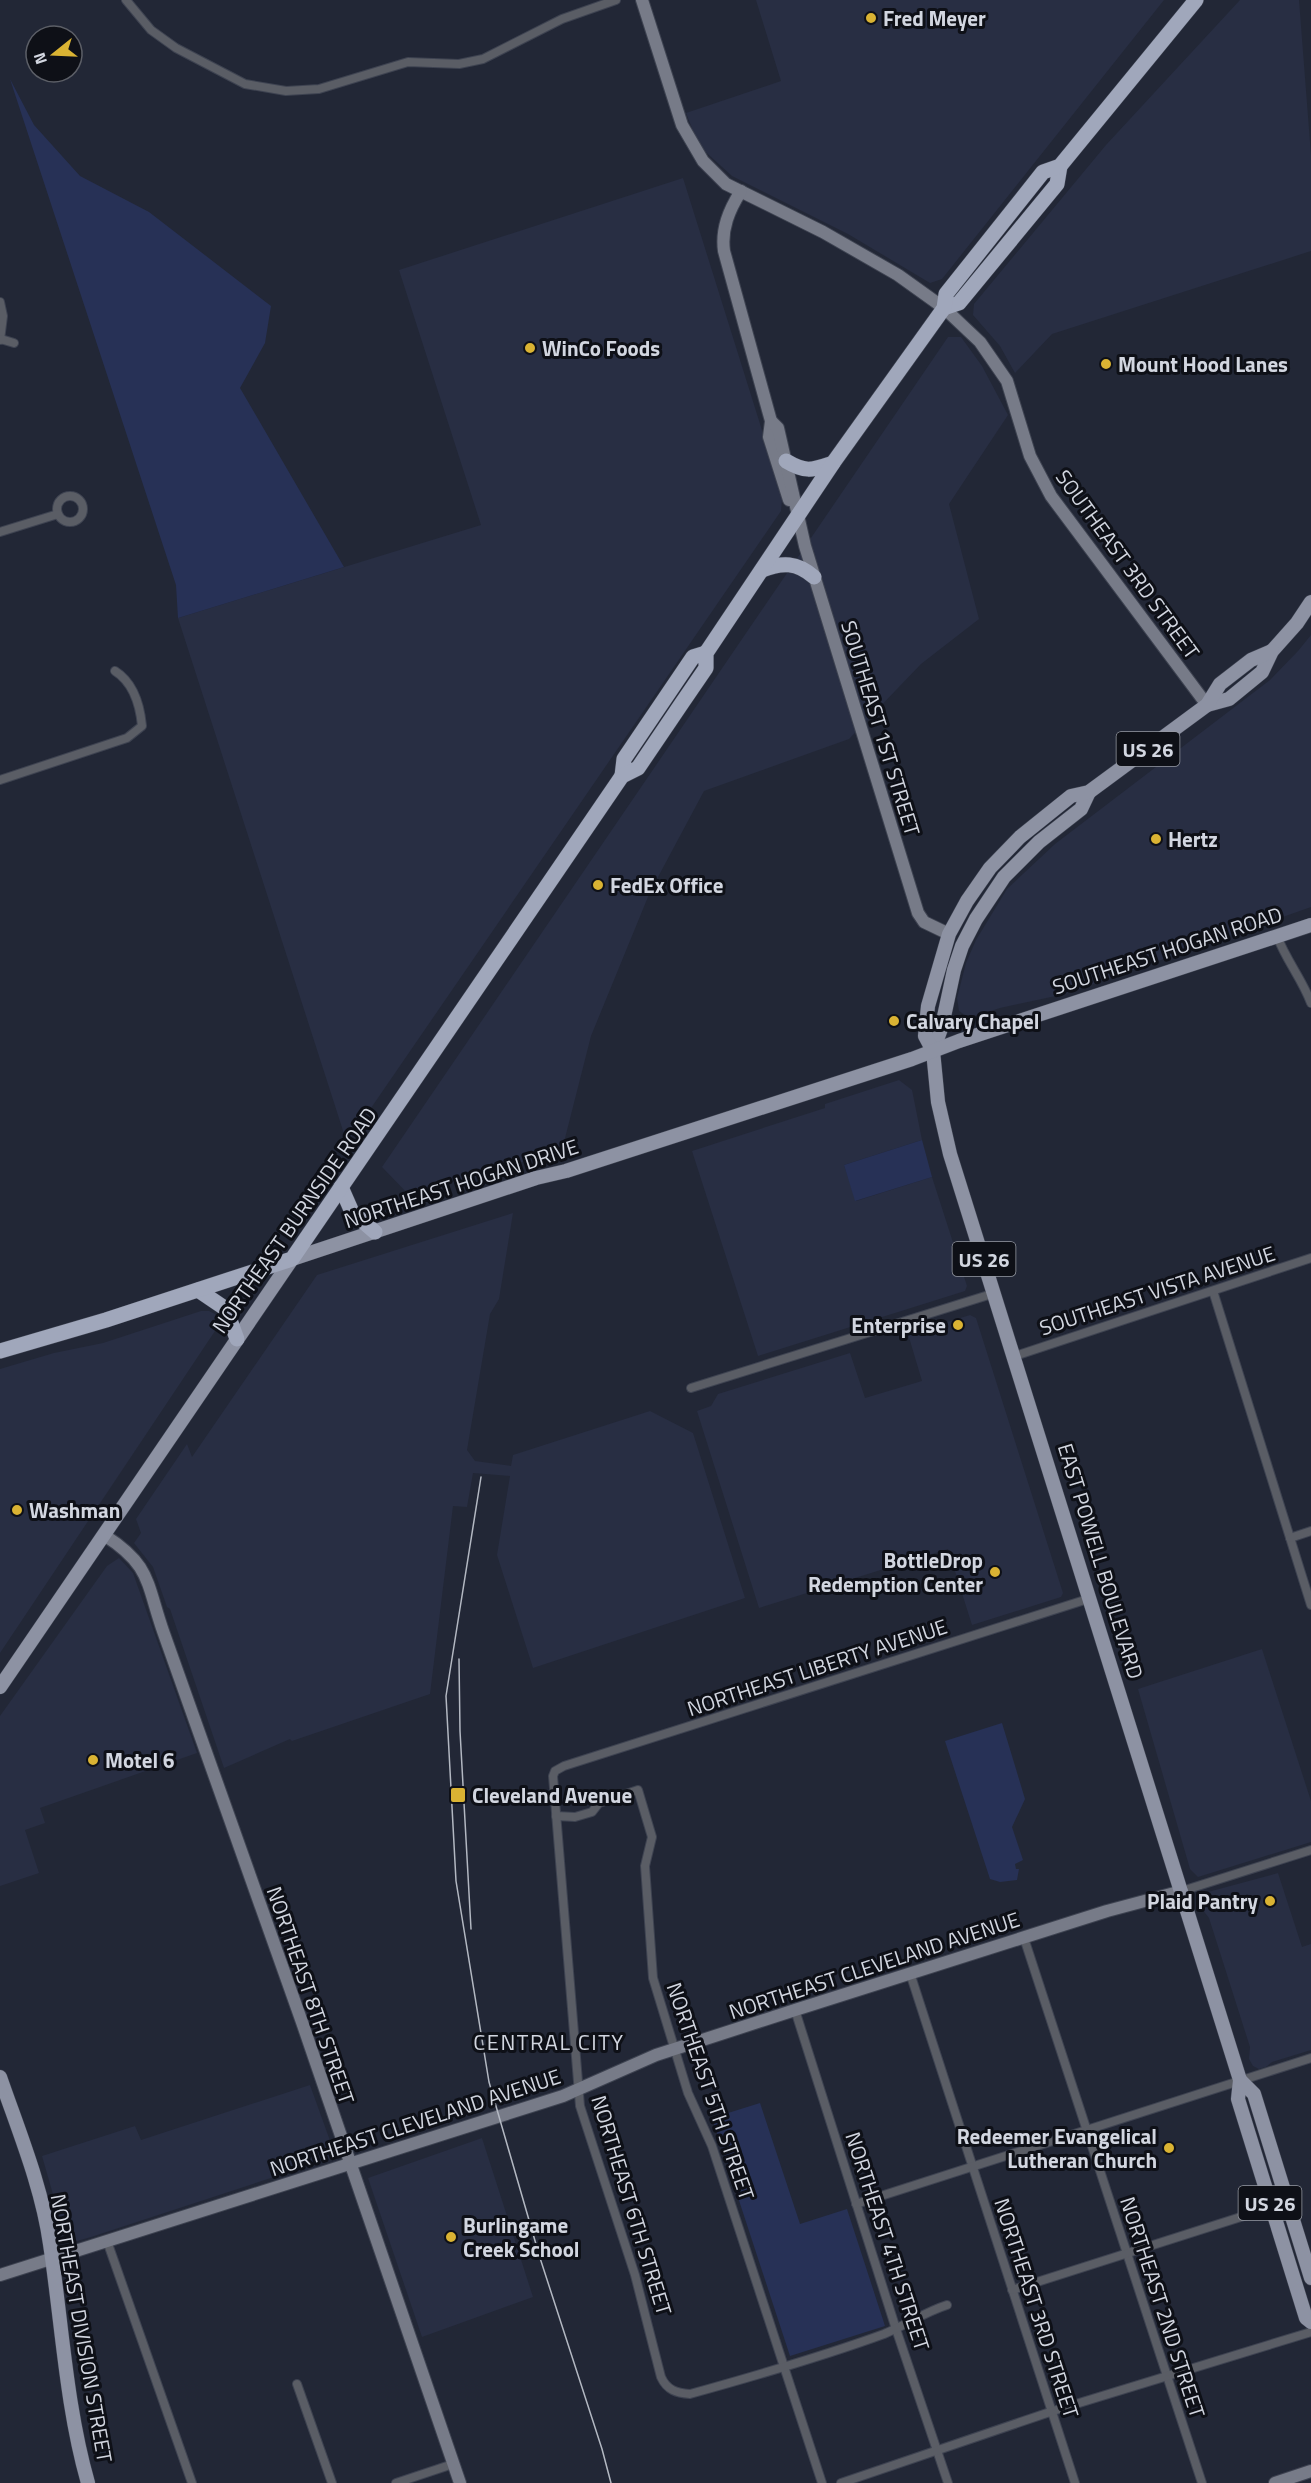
<svg xmlns="http://www.w3.org/2000/svg" width="1311" height="2483" font-family="'Titillium Web',sans-serif">
	<style>
		.built { fill: #282e43 }
		.green { fill: #273156 }
		.lines { fill: none; stroke-linecap: round; stroke-linejoin: round }
		.street-casing { stroke: #3e4351; stroke-width: 10 }
		.secondary-casing { stroke: #3e4351; stroke-width: 14 }
		.primary-casing { stroke: #3e4351; stroke-width: 15 }
		.highway-casing { stroke: #3e4351; stroke-width: 16 }
		.street { stroke: #5a5d65; stroke-width: 8 }
		.secondary { stroke: #777b88; stroke-width: 12 }
		.primary { stroke: #8d92a3; stroke-width: 14 }
		.highway { stroke: #a0a7bb; stroke-width: 15 }
		.tram { stroke: #b3b8c2; stroke-width: 1.5 }
		.poi-dot { fill: #dab333; stroke: #0e1017; stroke-width: 2 }
		.labels { text-anchor: middle; dominant-baseline: central; stroke-width: 6; stroke-linejoin: round; paint-order: stroke }
		.shield { fill: #0e1017; stroke: #979ba4; stroke-width: 1.5 }
		.shield-label { font-size: 20px; font-weight: bold; fill: #d2d6e0 }
		.poi-label { font-size: 21px; font-weight: bold; fill: #d2d6e0; stroke: #0e1017; text-anchor: start }
		.street-label { font-size: 21px; fill: #d2d6e0; stroke: #0e1017 }
		.neighbourhood-label { font-size: 22px; letter-spacing: 1.5px; fill: #d2d6e0; stroke: #0e1017 }
	</style>
	<rect width="100%" height="100%" fill="#222736"/>
	<g class="built">
		<polygon points="756,0 1164,0 942,279 930,283 848,234 732,176 699,146 686,113 781,81"/>
		<polygon points="1240,0 1299,0 1311,155 1311,251 1052,334 1015,373 1000,346 973,315 974,304 1106,145"/>
		<polygon points="683,178 761,427 782,499 781,511 347,1143 178,618 481,525 399,270"/>
		<polygon points="948,337 961,337 982,366 1008,415 949,504 979,619 921,664 849,739 704,791 650,892 591,1036 562,1150 410,1196 382,1167"/>
		<polygon points="1311,635 1311,907 1065,994 1000,1008 975,1016 965,1015 959,1011 957,998 966,963 976,940 1007,889 1055,844 1270,680 1298,651"/>
		<polygon points="899,1080 912,1090 922,1140 844,1165 856,1201 932,1177 967,1286 965,1291 758,1356 692,1151 825,1108 825,1104"/>
		<polygon points="513,1213 499,1299 490,1314 467,1450 475,1461 511,1466 513,1455 650,1411 693,1433 745,1598 533,1668 497,1555 510,1476 473,1473 467,1507 453,1506 430,1694 292,1741 290,1739 224,1768 170,1609 167,1607 153,1567 134,1543 141,1533 136,1519 187,1444 192,1457 317,1275"/>
		<polygon points="201,1311 209,1311 215,1314 218,1321 217,1328 0,1653 0,1369 54,1353 103,1343"/>
		<polygon points="970,1315 976,1318 1063,1593 1061,1597 972,1625 948,1549 759,1608 697,1411 711,1406 718,1394 850,1353 865,1398 922,1381 908,1334"/>
		<polygon points="119,1558 133,1573 197,1753 40,1808 45,1823 25,1830 39,1873 0,1886 0,1716 107,1566"/>
		<polygon points="1262,1649 1311,1801 1311,1842 1198,1877 1190,1869 1138,1689"/>
		<polygon points="1278,1873 1302,1947 1311,1944 1311,2050 1272,2062 1266,2067 1259,2069 1253,2066 1249,2059 1250,2047 1209,1918 1202,1909 1202,1900 1208,1892"/>
		<polygon points="310,2085 333,2149 329,2159 91,2237 77,2241 64,2233 42,2156 135,2126 141,2140"/>
		<polygon points="482,2138 533,2297 422,2337 368,2178"/>
	</g>
	<g class="green">
		<polygon points="10,79 34,125 80,176 149,212 271,306 265,343 240,388 344,567 178,618 176,585"/>
		<polygon points="922,1140 932,1177 855,1201 844,1165"/>
		<polygon points="1002,1723 1025,1799 1012,1827 1023,1860 1015,1864 1016,1869 1019,1869 1017,1880 1000,1882 990,1879 945,1741"/>
		<polygon points="760,2103 800,2224 847,2209 885,2326 790,2356 712,2118"/>
	</g>
	<g class="lines">
		<g class="street-casing">
			<g id="street">
				<polyline points="126,0 151,30 176,48 245,84 286,91 319,89 408,62 459,64 483,59 562,19 616,0"/>
				<polyline points="0,302 3,316 0,340"/>
				<polyline points="1,339 14,343"/>
				<circle cx="70" cy="509" r="13"/>
				<polyline points="0,532 58,514"/>
				<path d="M0 780 127 738 142 726C140 705 134 683 115 671"/>
				<path d="M1277 936C1286 960 1302 979 1311 1003"/>
				<polyline points="1213,1291 1311,1605"/>
				<polyline points="1015,1356 1311,1258"/>
				<polyline points="691,1388 995,1293"/>
				<polyline points="1290,1538 1311,1531"/>
				<polyline points="556,1816 575,1817 592,1812 599,1803 638,1790 652,1837 645,1866 653,1978 688,2093 712,2146 822,2483"/>
				<polyline points="1182,1891 1311,1850"/>
				<polyline points="1024,1938 1202,2483"/>
				<polyline points="910,1973 1075,2483"/>
				<polyline points="795,2010 896,2329 948,2483"/>
				<polyline points="856,2204 1311,2058"/>
				<polyline points="107,2241 192,2483"/>
				<polyline points="1012,2290 1272,2207"/>
				<path d="M947 2305C925 2312 906 2325 884 2334 821 2357 755 2376 690 2394 676 2393 667 2390 661 2377L635 2275 580 2106 553 1776 555 1771 564 1766 1091 1598"/>
				<polyline points="297,2384 332,2483"/>
				<polyline points="396,2483 453,2464"/>
				<polyline points="841,2483 1053,2411 1311,2332"/>
			</g>
		</g>
		<g class="secondary-casing">
			<g id="secondary">
				<polyline points="642,0 682,125 703,161 726,184 823,232 898,275 944,308 980,342 1007,381 1030,456 1051,496 1207,705"/>
				<path d="M741 191C729 210 721 229 724 251L771 421 769 437 789 500"/>
				<polyline points="771,421 778,428 805,546 918,913 924,922 949,934"/>
				<path d="M104 1535C151 1565 146 1582 163 1631L303 2025 460 2483"/>
				<polyline points="0,2275 563,2096 656,2055 795,2010 1107,1911 1182,1891"/>
				<polyline points="1275,2483 1311,2471"/>
			</g>
		</g>
		<g class="primary-casing">
			<g id="primary">
				<polyline points="1207,705 1229,699 1262,672 1272,651 1297,623 1311,602"/>
				<polyline points="1089,792 1081,809 1039,842 1004,877 976,919 962,946 954,970 942,1026 933,1051 938,1102 950,1154 1240,2080 1238,2099 1306,2318 1311,2322"/>
				<polyline points="933,1051 925,1036 928,1006 949,934 967,901 990,868 1020,837 1071,796 1089,792 1207,705 1220,684 1251,660 1272,651"/>
				<polyline points="0,1687 292,1259 536,1178 566,1171 912,1059 959,1041 1311,925"/>
				<path d="M0 2077C19 2132 42 2187 50 2244 62 2323 66 2406 88 2483"/>
				<polyline points="1240,2080 1254,2094 1311,2278"/>
			</g>
		</g>
		<g class="highway-casing">
			<g id="highway">
				<polyline points="944,308 959,303 1057,184 1060,166"/>
				<path d="M786 461C806 473 812 470 833 463"/>
				<path d="M762 570C782 562 797 562 814 577"/>
				<polyline points="622,776 624,759 693,657 706,653"/>
				<polyline points="341,1187 352,1212 375,1232"/>
				<polyline points="198,1290 226,1309 237,1339"/>
				<polyline points="0,1351 106,1320 292,1259 622,776 638,768 682,703 706,668 706,653 833,463 944,308 946,294 1043,172 1060,166 1196,0"/>
			</g>
		</g>
		<use href="#street" class="street"/>
		<use href="#secondary" class="secondary"/>
		<use href="#primary" class="primary"/>
		<use href="#highway" class="highway"/>
		<g class="tram">
			<polyline points="481,1477 446,1696 456,1881 489,2082 540,2258 602,2449 611,2483"/>
			<polyline points="459,1659 460,1731 471,1929"/>
		</g>
	</g>
	<g class="poi-dot">
		<circle cx="871" cy="18" r="6"/>
		<circle cx="530" cy="348" r="6"/>
		<circle cx="1106" cy="364" r="6"/>
		<circle cx="1156" cy="839" r="6"/>
		<circle cx="598" cy="885" r="6"/>
		<circle cx="894" cy="1021" r="6"/>
		<circle cx="958" cy="1325" r="6"/>
		<circle cx="17" cy="1510" r="6"/>
		<circle cx="995" cy="1572" r="6"/>
		<circle cx="93" cy="1760" r="6"/>
		<rect x="450" y="1787" width="16" height="16" rx="3"/>
		<circle cx="1270" cy="1901" r="6"/>
		<circle cx="1169" cy="2148" r="6"/>
		<circle cx="451" cy="2237" r="6"/>
	</g>
	<g class="labels">
		<g class="shield">
			<rect x="1116.5" y="732" width="63" height="34" rx="4.5"/>
			<rect x="952.5" y="1242" width="63" height="34" rx="4.5"/>
			<rect x="1238.5" y="2186" width="63" height="34" rx="4.5"/>
		</g>
		<g class="shield-label">
			<text x="1148" y="749">US 26</text>
			<text x="984" y="1259">US 26</text>
			<text x="1270" y="2203">US 26</text>
		</g>
		<g class="poi-label">
			<text x="883" y="18">Fred Meyer</text>
			<text x="542" y="348">WinCo Foods</text>
			<text x="1118" y="364">Mount Hood Lanes</text>
			<text x="1168" y="839">Hertz</text>
			<text x="610" y="885">FedEx Office</text>
			<text x="906" y="1021">Calvary Chapel</text>
			<text x="946" y="1325" text-anchor="end">Enterprise</text>
			<text x="29" y="1510">Washman</text>
			<text x="983" y="1560" text-anchor="end">BottleDrop<tspan x="983" dy="24">Redemption Center</tspan></text>
			<text x="105" y="1760">Motel 6</text>
			<text x="472" y="1795">Cleveland Avenue</text>
			<text x="1258" y="1901" text-anchor="end">Plaid Pantry</text>
			<text x="1157" y="2136" text-anchor="end">Redeemer Evangelical<tspan x="1157" dy="24">Lutheran Church</tspan></text>
			<text x="463" y="2225">Burlingame<tspan x="463" dy="24">Creek School</tspan></text>
		</g>
		<g class="street-label">
			<text transform="translate(1128 564) rotate(54)">SOUTHEAST 3RD STREET</text>
			<text transform="translate(881 728) rotate(73)">SOUTHEAST 1ST STREET</text>
			<text transform="translate(1167 950) rotate(-18)">SOUTHEAST HOGAN ROAD</text>
			<text transform="translate(461 1183) rotate(-18)">NORTHEAST HOGAN DRIVE</text>
			<text transform="translate(294 1220) rotate(-55)">NORTHEAST BURNSIDE ROAD</text>
			<text transform="translate(1157 1290) rotate(-18)">SOUTHEAST VISTA AVENUE</text>
			<text transform="translate(1101 1561) rotate(73)">EAST POWELL BOULEVARD</text>
			<text transform="translate(817 1667) rotate(-18)">NORTHEAST LIBERTY AVENUE</text>
			<text transform="translate(874 1965) rotate(-18)">NORTHEAST CLEVELAND AVENUE</text>
			<text transform="translate(311 1995) rotate(71)">NORTHEAST 8TH STREET</text>
			<text transform="translate(711 2091) rotate(71)">NORTHEAST 5TH STREET</text>
			<text transform="translate(415 2122) rotate(-18)">NORTHEAST CLEVELAND AVENUE</text>
			<text transform="translate(632 2205) rotate(73)">NORTHEAST 6TH STREET</text>
			<text transform="translate(888 2241) rotate(72)">NORTHEAST 4TH STREET</text>
			<text transform="translate(1163 2307) rotate(72)">NORTHEAST 2ND STREET</text>
			<text transform="translate(1037 2308) rotate(72)">NORTHEAST 3RD STREET</text>
			<text transform="translate(82 2328) rotate(80)">NORTHEAST DIVISION STREET</text>
		</g>
		<g class="neighbourhood-label">
			<text x="549" y="2042">CENTRAL CITY</text>
		</g>
	</g>
	<g transform="translate(54 54) rotate(252)"><circle r="28" fill="#0e1017" stroke="#5c5f67" stroke-width="1.5"/>
	<path d="M0-4.5L10 22L0 15L-10 22Z" fill="#dab333"/>
	<text y="-9" font-size="16" font-weight="bold" text-anchor="middle" fill="#d2d6e0">N</text>
	</g>
</svg>
